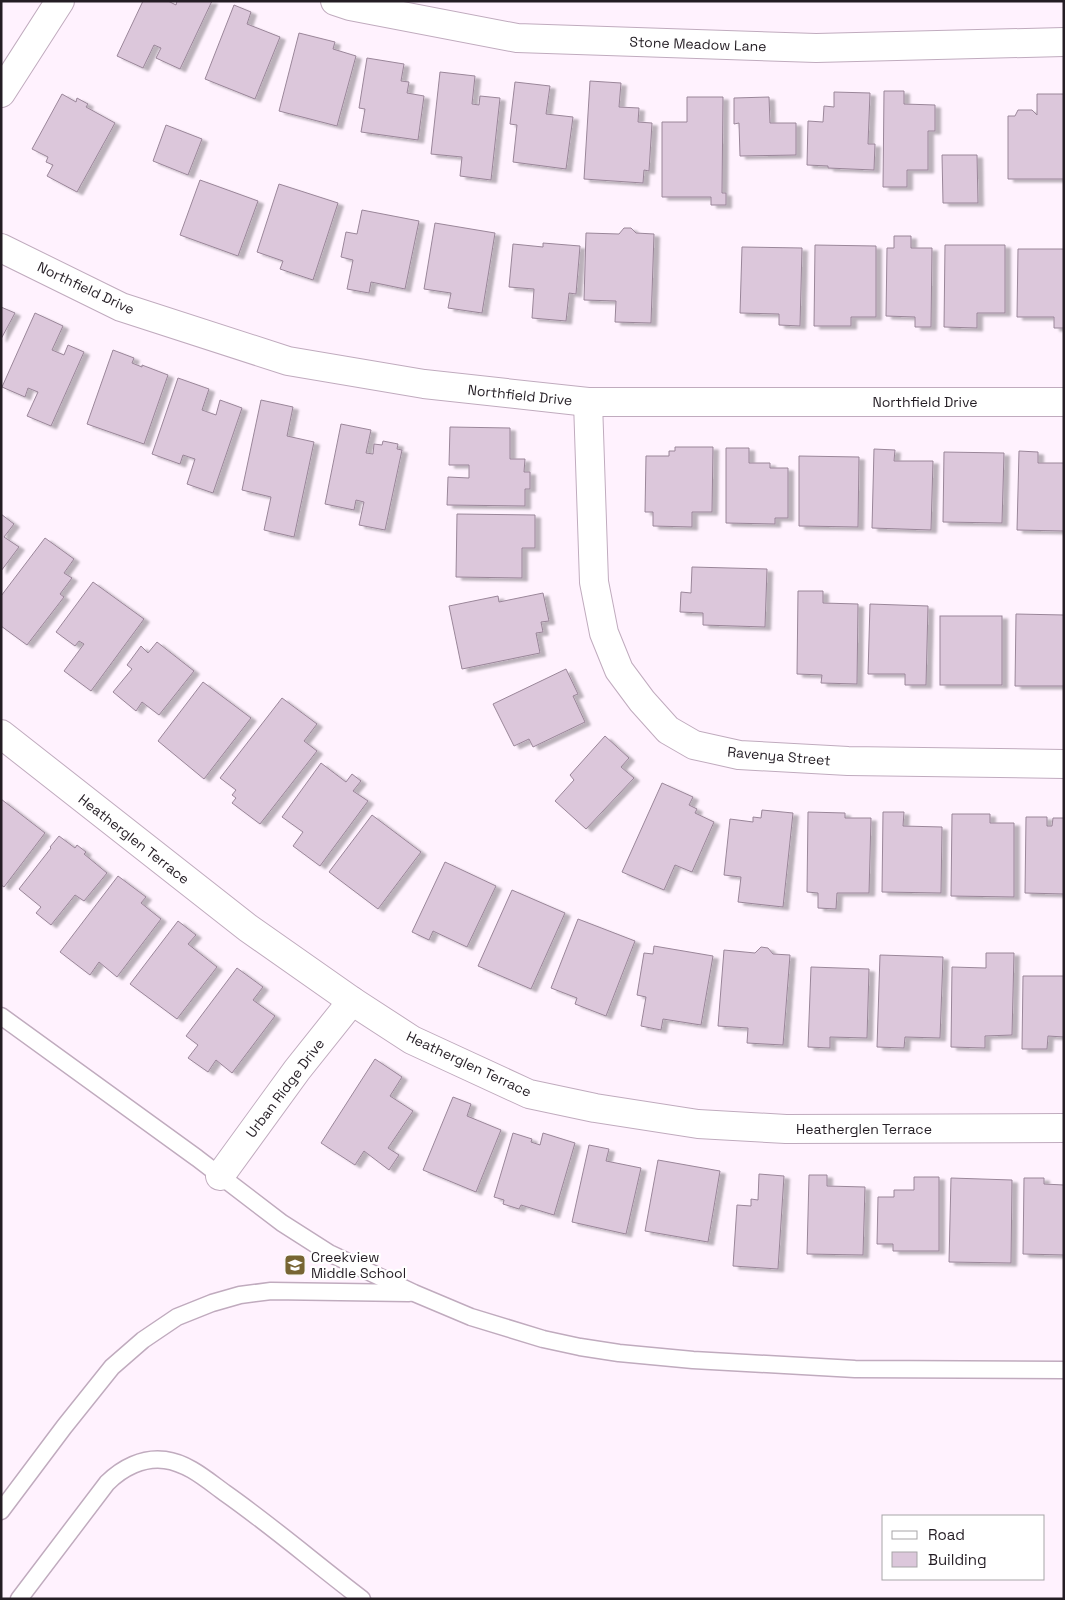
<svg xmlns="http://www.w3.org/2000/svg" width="1065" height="1600" font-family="'Space Grotesk',sans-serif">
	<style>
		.building { fill: #dcc7db; stroke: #9a8699; filter: url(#shadow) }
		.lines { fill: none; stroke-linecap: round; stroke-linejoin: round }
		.service-casing { stroke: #c0abbe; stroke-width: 19 }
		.minor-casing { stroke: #c0abbe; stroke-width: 30 }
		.service { stroke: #fff; stroke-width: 16 }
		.minor { stroke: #fff; stroke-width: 28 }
		.labels { text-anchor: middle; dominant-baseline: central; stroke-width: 4.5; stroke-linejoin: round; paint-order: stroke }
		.street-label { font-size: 14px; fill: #241d24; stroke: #fff }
		.poi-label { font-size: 14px; fill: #241d24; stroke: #fff; text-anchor: start }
	</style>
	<defs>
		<filter id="shadow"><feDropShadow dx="5.5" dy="3" stdDeviation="1" flood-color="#0004"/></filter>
	</defs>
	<rect width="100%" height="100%" fill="#fff2fe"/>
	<g class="building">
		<polygon points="143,1 168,1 176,5 177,1 212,1 180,69 156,58 161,48 154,45 143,68 117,56"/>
		<polygon points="234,5 251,12 247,24 280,37 255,99 205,79"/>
		<polygon points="299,33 335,42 333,49 356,56 337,126 279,111"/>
		<polygon points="367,58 404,64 401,81 409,82 407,93 424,96 418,140 361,132 365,109 359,108"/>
		<polygon points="440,72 475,76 472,104 479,105 480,96 500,98 491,180 460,176 462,157 431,154"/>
		<polygon points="590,81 621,83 619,107 639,108 638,122 652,123 649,171 644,170 643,183 584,179"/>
		<polygon points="515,82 550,86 546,114 573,117 566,169 513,162 517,125 510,124"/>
		<polygon points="884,91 904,91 904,104 935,105 935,131 928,131 928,170 907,170 907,187 883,187"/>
		<polygon points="834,92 870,93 868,144 875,144 874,170 828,168 828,166 807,165 808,121 823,122 824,106 834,107"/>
		<polygon points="62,94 76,102 77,98 88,104 86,107 115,123 77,192 47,176 53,165 46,162 48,157 32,149"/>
		<polygon points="1037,94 1064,94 1064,179 1008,179 1008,116 1015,116 1018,110 1032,110 1037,115"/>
		<polygon points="687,97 723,97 722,193 726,193 726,205 711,205 711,197 662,197 662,122 687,122"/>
		<polygon points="769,97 770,123 796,123 796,155 740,156 739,123 734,124 734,98"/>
		<polygon points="166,125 202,139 188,175 153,161"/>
		<polygon points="942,155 977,155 978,203 943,203"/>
		<polygon points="200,180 258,201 238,256 180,235"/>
		<polygon points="279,184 338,203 313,280 280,269 283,261 257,252"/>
		<polygon points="362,210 419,221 405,289 371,282 369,293 347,289 353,260 341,257 346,232 357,234"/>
		<polygon points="435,223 495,233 482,313 448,308 451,293 424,289"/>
		<polygon points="624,228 631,228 636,233 654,234 651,323 615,322 616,301 584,300 586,233 619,234"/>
		<polygon points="894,236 911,236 911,248 932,248 931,327 915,327 915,317 886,316 887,248 894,248"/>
		<polygon points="543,243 580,246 576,294 569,293 566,321 532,318 534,289 509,287 513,244 543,247"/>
		<polygon points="815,245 876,246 876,317 851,317 851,326 814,326"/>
		<polygon points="945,245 1005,245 1005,313 977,313 977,328 944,327"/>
		<polygon points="742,247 802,248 800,326 779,325 779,314 740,313"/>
		<polygon points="1018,249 1064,249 1064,328 1054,328 1054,317 1017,317"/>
		<polygon points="1,307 15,313 1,339"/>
		<polygon points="35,313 63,326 52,350 64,355 68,345 84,352 51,426 27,416 38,392 28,388 25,397 2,387"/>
		<polygon points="113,350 134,358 132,363 142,367 142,365 168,375 144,444 87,424"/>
		<polygon points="178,378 209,389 202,410 216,415 220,400 242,408 213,493 187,484 195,459 183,455 180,464 152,454"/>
		<polygon points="261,400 293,407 287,436 314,442 294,537 264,530 271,497 242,490"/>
		<polygon points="341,424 371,430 366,453 373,454 374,444 382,445 383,441 398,444 397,449 402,450 385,530 359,525 364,502 356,500 354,510 325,504"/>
		<polygon points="450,427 510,428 510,459 525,459 524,472 530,472 530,489 525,489 525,506 447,505 448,477 469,478 469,465 449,465"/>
		<polygon points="675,447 713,447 712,512 692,512 692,527 653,526 653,512 645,512 646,456 669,456 669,451 675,451"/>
		<polygon points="726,448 749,448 749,463 770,463 770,468 788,468 788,518 775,518 775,524 726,523"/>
		<polygon points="874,449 895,450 894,461 933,461 931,530 872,528"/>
		<polygon points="1019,451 1038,452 1038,463 1064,463 1064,531 1017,530"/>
		<polygon points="944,452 1004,453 1002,523 943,522"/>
		<polygon points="799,456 859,457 858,527 799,526"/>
		<polygon points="1,514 14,524 4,537 19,547 1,571"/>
		<polygon points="457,514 535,515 535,548 522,548 522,578 456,577"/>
		<polygon points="45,538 74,559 64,573 72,578 60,594 64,597 27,645 1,626 1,596"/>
		<polygon points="692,567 767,569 765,627 703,625 703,613 680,612 681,592 691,593"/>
		<polygon points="93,582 144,619 91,691 64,671 84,644 79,641 75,646 56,632"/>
		<polygon points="798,591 823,591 823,603 858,604 857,684 821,683 822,675 797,674"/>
		<polygon points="543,593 549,621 541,622 543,632 536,633 540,653 462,669 449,606 498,596 499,602"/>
		<polygon points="870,604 928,606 926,685 905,685 905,674 868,674"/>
		<polygon points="1016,614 1064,615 1064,686 1015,686"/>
		<rect x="940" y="616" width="62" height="69"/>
		<polygon points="157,642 194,671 159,715 142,702 136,711 113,692 132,669 127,665 141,646 148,653"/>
		<polygon points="566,669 578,694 573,696 585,722 533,747 529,739 514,746 493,704"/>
		<polygon points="203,682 251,718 204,779 158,741"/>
		<polygon points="282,698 317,724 304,741 317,751 260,824 232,803 236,798 232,795 236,790 220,778"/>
		<polygon points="605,736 629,758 621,767 634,778 586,829 555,801 574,780 570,775"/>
		<polygon points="321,763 346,782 352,774 361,781 353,791 368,801 320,866 293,846 303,832 282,817"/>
		<polygon points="662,783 693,797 689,805 697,809 695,813 714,822 692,872 675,865 664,890 622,872"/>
		<polygon points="1,799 45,833 4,887 1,885"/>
		<polygon points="762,810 793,813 783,907 738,902 741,877 724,875 730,819 753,822 753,817 761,818"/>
		<polygon points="808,812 845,813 845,818 871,818 869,893 837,893 836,909 818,908 818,893 807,892"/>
		<polygon points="883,812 904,812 903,826 942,827 941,893 882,892"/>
		<polygon points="952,814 990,814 990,823 1014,823 1014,897 951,896"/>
		<polygon points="372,815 421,852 378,909 329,872"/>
		<polygon points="1026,817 1047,817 1047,826 1052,826 1053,818 1064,818 1064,894 1025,893"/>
		<polygon points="59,836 75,848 77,845 86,852 84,854 107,873 84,901 75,895 51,925 36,913 41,907 19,889 51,848 50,847"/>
		<polygon points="445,862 496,886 467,947 433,931 429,940 412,932"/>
		<polygon points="118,876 146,897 141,903 161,919 117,977 99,962 90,975 60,952"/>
		<polygon points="512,890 565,913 531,989 478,966"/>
		<polygon points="578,919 635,941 606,1016 575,1004 577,998 551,988"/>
		<polygon points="178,921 196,935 188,944 217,967 177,1019 130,984"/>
		<polygon points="654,946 713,956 701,1025 663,1019 661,1030 641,1026 646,997 637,995 644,953 653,954"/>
		<polygon points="761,947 768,948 773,954 790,955 783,1045 747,1043 748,1028 718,1026 724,950 755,953"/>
		<polygon points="986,953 1014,953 1012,1035 985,1036 985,1048 951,1047 952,967 986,968"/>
		<polygon points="880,955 943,957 940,1038 905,1037 904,1048 877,1047"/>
		<polygon points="811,967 869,969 867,1038 830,1037 830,1048 808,1047"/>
		<polygon points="237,968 263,987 253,1000 275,1016 232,1073 216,1060 208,1072 188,1058 198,1045 186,1036"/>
		<polygon points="1023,976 1064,976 1064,1037 1048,1036 1047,1049 1022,1049"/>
		<polygon points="375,1059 402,1077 390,1096 413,1111 388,1148 399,1155 389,1170 364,1151 355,1165 321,1143"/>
		<polygon points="453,1097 471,1104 467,1116 501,1130 476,1192 423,1170"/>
		<polygon points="513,1133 532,1139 531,1142 540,1145 543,1133 575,1143 554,1215 521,1205 519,1209 503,1204 504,1200 494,1197"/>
		<polygon points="589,1145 609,1149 606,1161 641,1168 626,1234 572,1222"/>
		<polygon points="658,1160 720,1171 708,1242 645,1231"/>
		<polygon points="759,1174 784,1176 778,1269 733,1266 737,1205 751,1206 751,1199 758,1200"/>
		<polygon points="809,1175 827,1175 827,1186 865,1187 863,1255 807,1254"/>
		<polygon points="914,1177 939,1177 939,1251 893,1251 893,1244 877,1244 878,1197 894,1197 894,1190 914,1190"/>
		<polygon points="951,1178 1012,1180 1011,1263 949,1262"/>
		<polygon points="1024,1178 1044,1178 1044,1184 1064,1185 1064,1255 1023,1254"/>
	</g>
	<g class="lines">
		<g class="service-casing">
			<g id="service">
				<polyline points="1,1016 197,1158 282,1223 329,1253 414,1293 471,1317 543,1339 580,1347 619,1353 693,1360 855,1369 1064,1370"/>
				<polyline points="1,1511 64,1427 112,1367 143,1340 177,1317 212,1303 240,1295 271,1291 409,1293"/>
				<path d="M19 1599 107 1483C122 1468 143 1457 165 1460 188 1463 207 1480 225 1493 272 1526 316 1564 362 1599"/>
			</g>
		</g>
		<g class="minor-casing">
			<g id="minor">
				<polyline points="335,1 350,6 517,38 816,48 1064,42"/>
				<polyline points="1,93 60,1"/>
				<polyline points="1,248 121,307 288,361 424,384 588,402 1064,402"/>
				<polyline points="588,402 594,582 604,633 619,670 642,701 668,730 694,745 739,755 848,761 1064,764"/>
				<polyline points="1,734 248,928 352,1001 412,1040 529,1094 595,1108 698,1124 786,1129 1064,1128"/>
				<polyline points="220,1176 297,1070 352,1001"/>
			</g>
		</g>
		<use href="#service" class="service"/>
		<use href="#minor" class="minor"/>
	</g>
	<defs>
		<g id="school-square" transform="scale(1.125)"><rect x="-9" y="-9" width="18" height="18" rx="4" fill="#776433" stroke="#fff"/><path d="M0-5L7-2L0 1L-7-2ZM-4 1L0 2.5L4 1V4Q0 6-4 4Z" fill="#fff"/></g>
	</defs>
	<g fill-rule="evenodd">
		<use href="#school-square" x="295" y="1265"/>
	</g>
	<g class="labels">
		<g class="street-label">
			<text transform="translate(698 44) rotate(2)">Stone Meadow Lane</text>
			<text transform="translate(86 288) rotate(25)">Northfield Drive</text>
			<text transform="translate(520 395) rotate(6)">Northfield Drive</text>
			<text x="925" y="402">Northfield Drive</text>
			<text transform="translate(779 756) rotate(5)">Ravenya Street</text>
			<text transform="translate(134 839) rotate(38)">Heatherglen Terrace</text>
			<text transform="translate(469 1064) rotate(25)">Heatherglen Terrace</text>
			<text transform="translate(285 1088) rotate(-53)">Urban Ridge Drive</text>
			<text x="864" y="1129">Heatherglen Terrace</text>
		</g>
		<g class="poi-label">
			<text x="311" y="1257">Creekview<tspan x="311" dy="16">Middle School</tspan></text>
		</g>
	</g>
	<rect width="1065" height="1600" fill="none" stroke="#241d24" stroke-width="5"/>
	<rect x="882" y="1515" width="162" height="65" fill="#ffffff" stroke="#a7a5a7"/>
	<rect x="892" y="1531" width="25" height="8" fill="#ffffff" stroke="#a7a5a7"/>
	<text x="928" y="1540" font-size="15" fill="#241d24">Road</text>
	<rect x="892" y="1552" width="25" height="15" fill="#dcc7db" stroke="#a7a5a7"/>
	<text x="928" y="1565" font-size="15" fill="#241d24">Building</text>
</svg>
